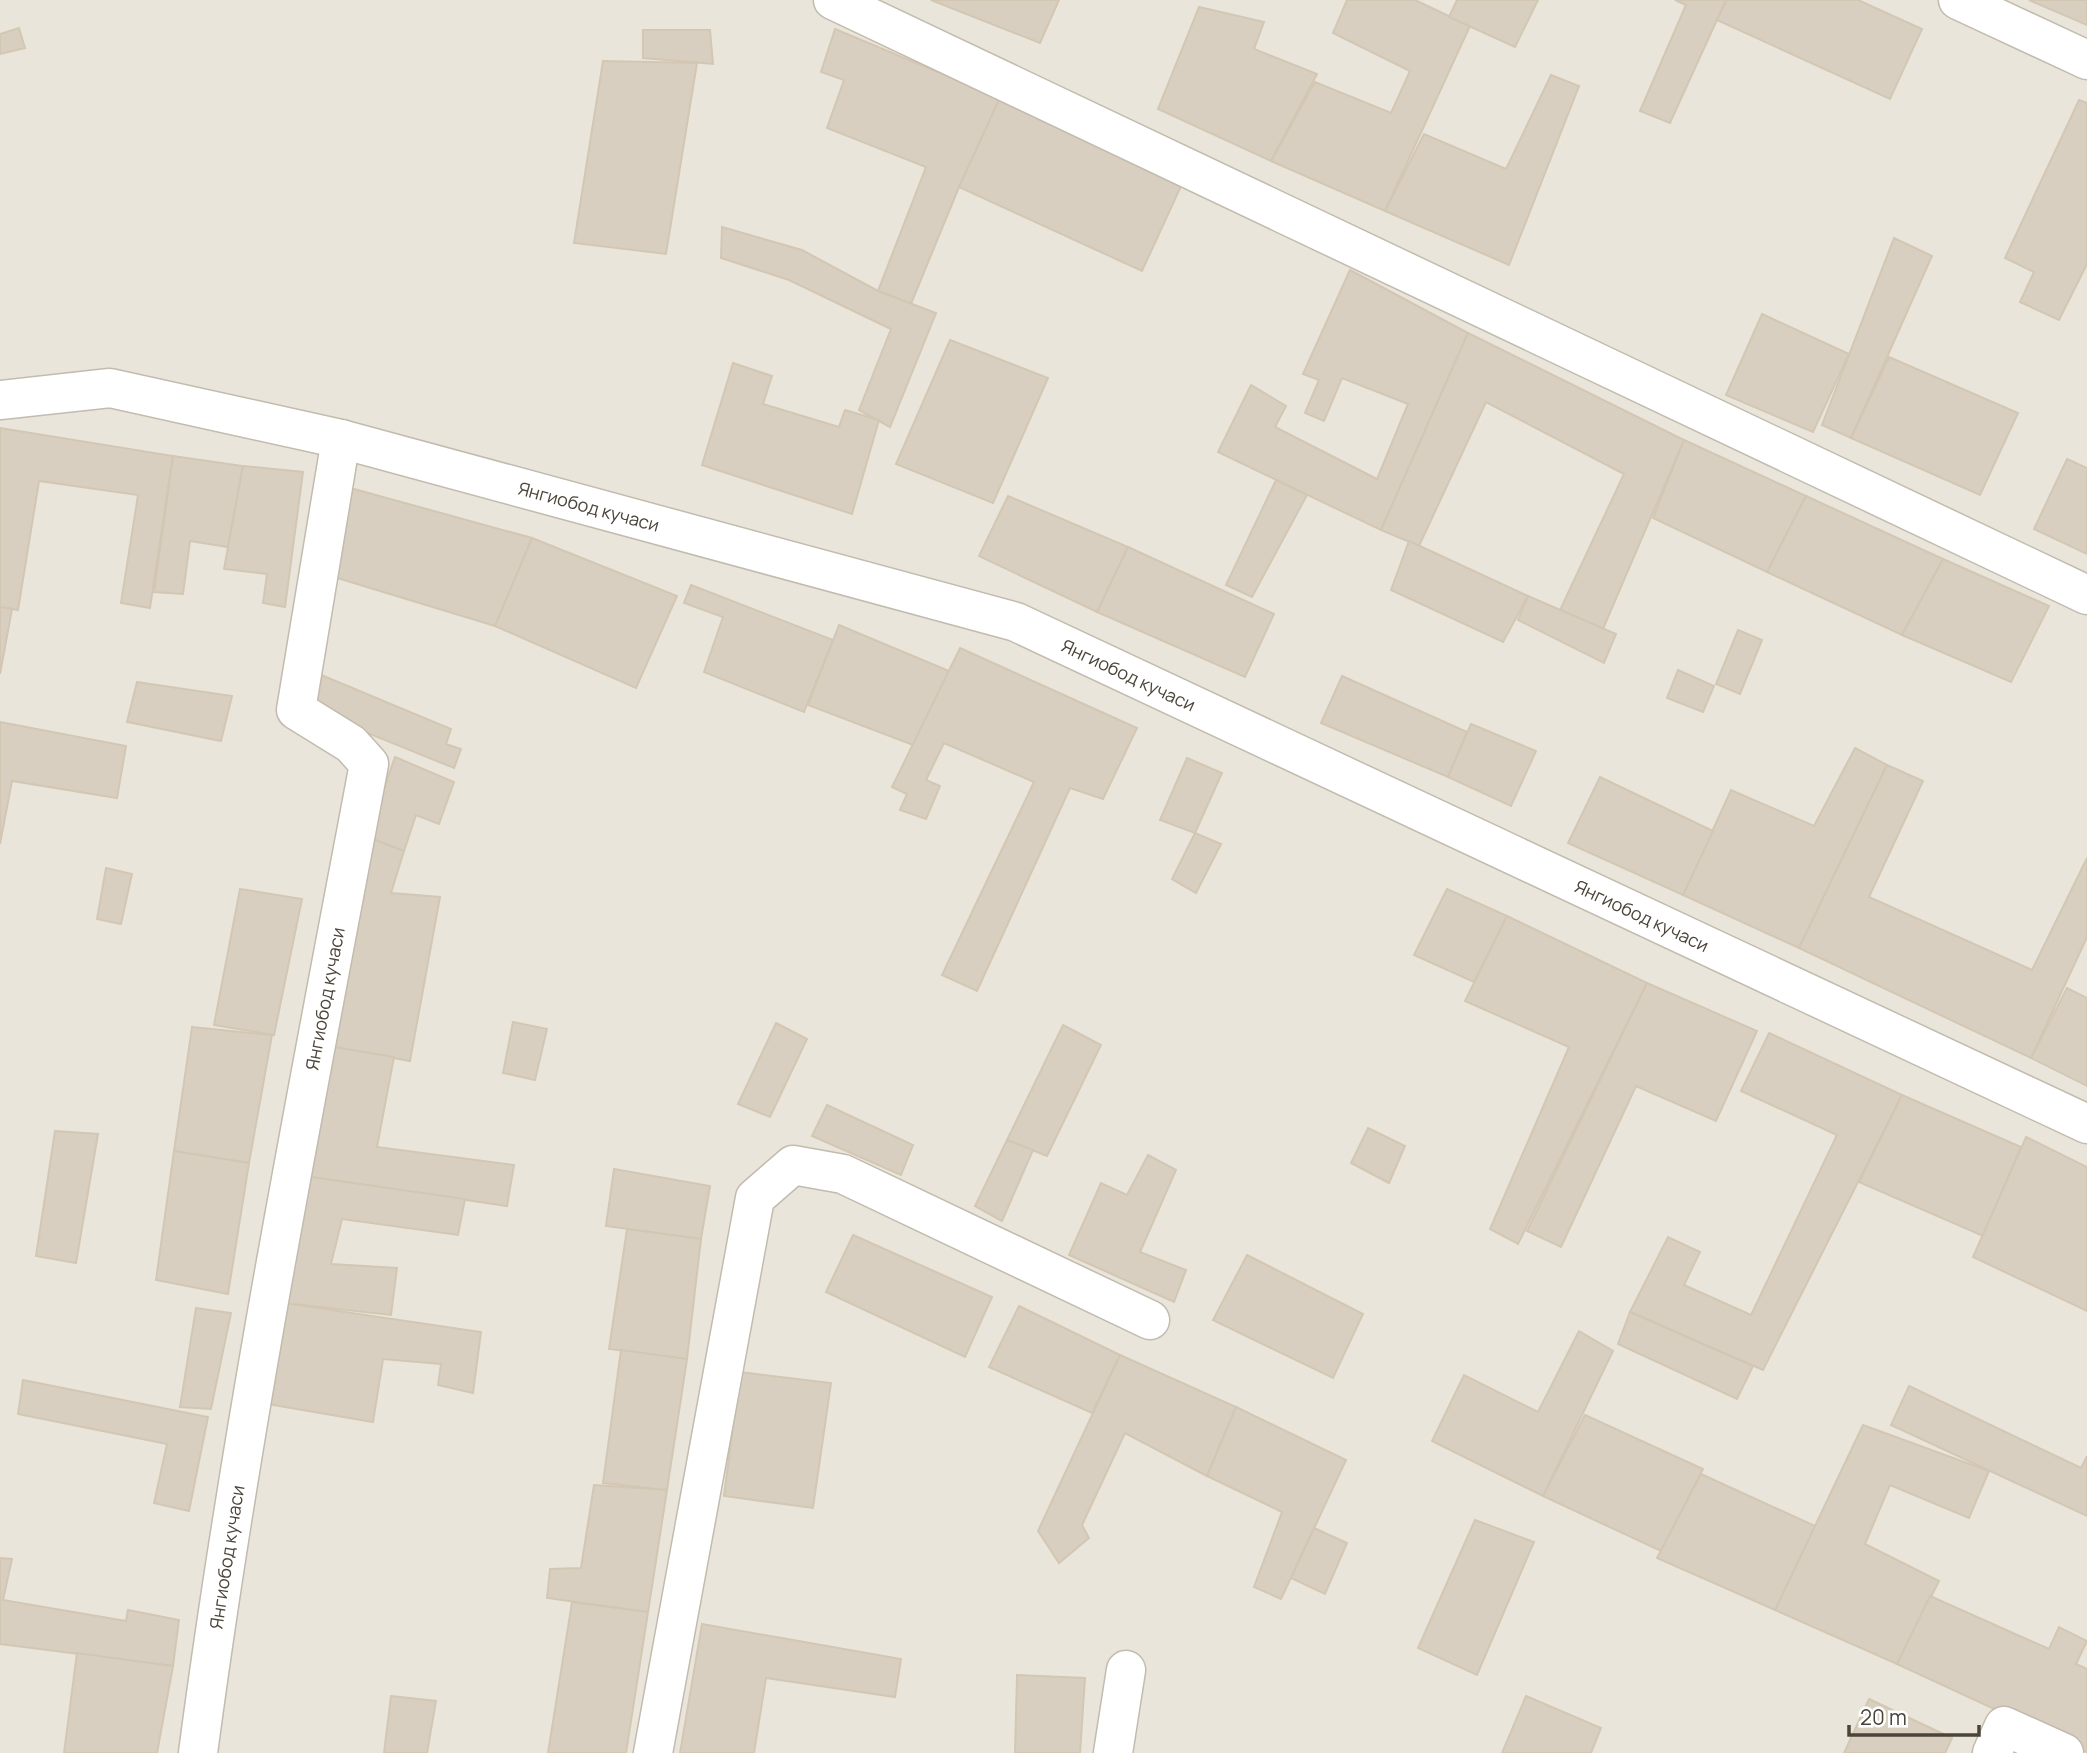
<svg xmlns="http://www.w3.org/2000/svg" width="2087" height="1753" font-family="Manrope,sans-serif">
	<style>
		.residential { fill: #eae5da }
		.building { fill: #d8cfc1; stroke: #d3c7b4; stroke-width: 2 }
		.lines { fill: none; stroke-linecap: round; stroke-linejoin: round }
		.minor-casing { stroke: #c2bbae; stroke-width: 41 }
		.minor { stroke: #fff; stroke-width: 38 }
		.labels { text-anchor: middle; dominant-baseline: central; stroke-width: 7; stroke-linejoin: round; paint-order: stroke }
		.street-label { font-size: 18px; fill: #4b4439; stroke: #fff }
	</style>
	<rect width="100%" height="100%" fill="#f6f3ec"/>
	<rect class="residential" x="0" y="0" width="2087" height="1753"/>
	<g class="building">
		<polygon points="931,0 1059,0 1040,43"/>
		<polygon points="1347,0 1415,0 1470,26 1385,211 1271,161 1315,82 1391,113 1410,71 1333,33"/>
		<polygon points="1457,0 1538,0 1515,47 1449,17"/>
		<polygon points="1675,0 1726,0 1670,123 1640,111 1686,5"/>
		<polygon points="1727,0 1858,0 1922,29 1890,99 1717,20"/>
		<polygon points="2029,0 2087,0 2087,25"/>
		<polygon points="1199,7 1264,22 1254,49 1317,74 1271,161 1158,109"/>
		<polygon points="19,28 25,48 0,54 0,34"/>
		<polygon points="835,29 1000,98 959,187 911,304 878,291 926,167 827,128 844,80 821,72"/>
		<polygon points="643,30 710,30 713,64 643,58"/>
		<polygon points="603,61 697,63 666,254 574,243"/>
		<polygon points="1551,75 1579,86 1509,265 1385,211 1424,134 1506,169"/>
		<polygon points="1000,98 1182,184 1142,271 959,187"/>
		<polygon points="2079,100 2087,103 2087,264 2059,320 2020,302 2034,272 2005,258"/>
		<polygon points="722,227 802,250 878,291 936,313 890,427 859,410 891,329 789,280 721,258"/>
		<polygon points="1894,238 1932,256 1851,438 1822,425"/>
		<polygon points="1350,270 1468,333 1381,530 1218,452 1251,385 1286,406 1275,427 1377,479 1408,404 1342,378 1324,421 1305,413 1319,380 1303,374"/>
		<polygon points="1762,314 1849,354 1813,432 1726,395"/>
		<polygon points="1468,333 1684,440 1603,629 1560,610 1624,474 1486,402 1419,546 1381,530"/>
		<polygon points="950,340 1048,378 993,503 896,464"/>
		<polygon points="1889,357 2018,413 1980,495 1851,438"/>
		<polygon points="733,363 772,376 763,404 839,427 845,410 879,420 852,514 702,465"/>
		<polygon points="0,428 173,456 150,608 121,603 138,495 39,481 18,610 0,607"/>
		<polygon points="1684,440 1806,496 1767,572 1653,518"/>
		<polygon points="173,456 243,466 228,547 190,541 183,594 154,592"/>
		<polygon points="2067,459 2087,468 2087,554 2034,529"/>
		<polygon points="243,466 303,472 285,607 263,603 267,574 224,569"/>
		<polygon points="1276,480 1307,495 1252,597 1226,585"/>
		<polygon points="343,486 532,538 495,626 321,573"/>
		<polygon points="1008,496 1128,547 1097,612 979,556"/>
		<polygon points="1806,496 1943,559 1902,635 1767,572"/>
		<polygon points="532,538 677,596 636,688 495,626"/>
		<polygon points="1409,541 1528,596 1503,642 1391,590"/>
		<polygon points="1128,547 1274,614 1245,677 1097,612"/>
		<polygon points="1943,559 2049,606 2011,682 1902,635"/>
		<polygon points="691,585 833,640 804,712 704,672 723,617 684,603"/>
		<polygon points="1528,596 1616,634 1604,663 1518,620"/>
		<polygon points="0,607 12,609 0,674"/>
		<polygon points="839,625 949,671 913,745 808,705"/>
		<polygon points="1738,630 1762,640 1740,694 1716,684"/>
		<polygon points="960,648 1137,728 1103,799 1070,788 977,991 942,975 1034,782 944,743 926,780 940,786 926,819 900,810 907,794 892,787"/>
		<polygon points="1678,670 1714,686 1703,712 1667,698"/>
		<polygon points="314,672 451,729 446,744 461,749 454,768 301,706"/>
		<polygon points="1342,676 1467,732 1448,777 1321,723"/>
		<polygon points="137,682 232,696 221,741 127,722"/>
		<polygon points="0,722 126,746 117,798 12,781 0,844"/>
		<polygon points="1471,724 1536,751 1511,806 1448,777"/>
		<polygon points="1855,748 1887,765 1799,948 1683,895 1731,790 1814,826"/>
		<polygon points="395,757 454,782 439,824 416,815 404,851 367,837"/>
		<polygon points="1187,758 1222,773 1195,833 1160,820"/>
		<polygon points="1887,765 1923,781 1869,897 2032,970 2087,858 2087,937 2031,1058 1799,948"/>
		<polygon points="1600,777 1713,831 1683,895 1568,843"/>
		<polygon points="1195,833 1221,844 1196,893 1172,879"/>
		<polygon points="367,837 404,851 391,893 440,897 410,1061 328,1046"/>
		<polygon points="106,868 132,874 121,924 97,919"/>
		<polygon points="240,889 302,899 274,1035 214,1025"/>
		<polygon points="1447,889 1507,916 1474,982 1414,955"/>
		<polygon points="1507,916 1647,983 1518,1244 1490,1229 1569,1047 1465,1001"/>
		<polygon points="1647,983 1757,1031 1716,1121 1636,1086 1561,1247 1527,1231"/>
		<polygon points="2067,988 2087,998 2087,1086 2031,1058"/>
		<polygon points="513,1022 547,1029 535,1080 503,1073"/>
		<polygon points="776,1023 807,1039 770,1117 738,1104"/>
		<polygon points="1063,1025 1101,1045 1047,1156 1007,1140"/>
		<polygon points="192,1027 272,1035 249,1163 174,1151"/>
		<polygon points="1769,1033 1902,1095 1763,1370 1630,1312 1668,1237 1700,1252 1684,1285 1751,1315 1837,1135 1741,1091"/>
		<polygon points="328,1046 394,1057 377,1147 514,1165 507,1206 304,1176"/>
		<polygon points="1902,1095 2021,1147 1983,1236 1859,1182"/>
		<polygon points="827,1105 913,1145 901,1175 812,1136"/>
		<polygon points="1368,1128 1405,1146 1389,1183 1351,1163"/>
		<polygon points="55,1131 98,1134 76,1263 36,1256"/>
		<polygon points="2026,1137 2087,1167 2087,1311 1973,1257"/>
		<polygon points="1007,1140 1033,1150 1002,1221 975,1206"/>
		<polygon points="174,1151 249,1163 228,1294 156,1280"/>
		<polygon points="1148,1155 1176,1170 1140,1252 1186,1270 1174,1302 1069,1255 1101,1183 1127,1195"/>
		<polygon points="614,1169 710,1186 701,1239 606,1226"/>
		<polygon points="304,1176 465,1199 458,1235 342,1219 331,1264 397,1268 391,1315 284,1303"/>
		<polygon points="627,1229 701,1239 687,1359 609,1349"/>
		<polygon points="853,1235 992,1297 965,1357 826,1292"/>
		<polygon points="1247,1255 1363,1314 1333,1378 1213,1320"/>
		<polygon points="284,1303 481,1332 473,1393 438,1385 441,1364 383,1359 373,1422 267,1404"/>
		<polygon points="1019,1306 1120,1355 1092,1413 989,1367"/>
		<polygon points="196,1308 231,1313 211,1409 180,1407"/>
		<polygon points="1630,1312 1753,1366 1737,1399 1618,1344"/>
		<polygon points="1579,1331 1613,1351 1543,1496 1432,1441 1464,1375 1538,1412"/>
		<polygon points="621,1350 687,1359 667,1490 603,1483"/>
		<polygon points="1120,1355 1236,1407 1207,1476 1125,1433 1082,1525 1089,1538 1059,1563 1038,1531"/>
		<polygon points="740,1372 831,1383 813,1508 724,1496"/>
		<polygon points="23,1380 208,1417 189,1511 154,1503 167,1444 18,1414"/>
		<polygon points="1909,1386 2081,1468 2087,1456 2087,1516 1891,1425"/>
		<polygon points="1236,1407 1346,1460 1281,1599 1254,1587 1282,1512 1207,1476"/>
		<polygon points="1585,1415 1703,1469 1661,1551 1543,1496"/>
		<polygon points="1863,1425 1989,1471 1969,1518 1890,1485 1865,1544 1939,1581 1897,1664 1775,1610"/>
		<polygon points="1701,1474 1815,1526 1775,1610 1657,1558"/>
		<polygon points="594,1485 667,1490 648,1612 547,1598 550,1569 581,1568"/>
		<polygon points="1475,1520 1534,1542 1477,1675 1418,1648"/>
		<polygon points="1314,1528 1347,1543 1325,1594 1291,1578"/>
		<polygon points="0,1558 12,1559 3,1600 126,1621 128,1610 179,1620 173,1666 0,1644"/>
		<polygon points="1930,1596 2049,1649 2059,1627 2087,1641 2076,1664 2087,1669 2087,1752 1897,1664"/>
		<polygon points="572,1602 648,1612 626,1753 548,1753"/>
		<polygon points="702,1624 901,1659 895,1697 766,1678 754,1753 680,1753"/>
		<polygon points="77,1653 173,1666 157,1753 64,1753"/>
		<polygon points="1017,1675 1085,1678 1080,1753 1015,1753"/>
		<polygon points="391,1696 436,1701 427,1753 384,1753"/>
		<polygon points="1526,1696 1601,1728 1591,1753 1502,1753"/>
		<polygon points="1869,1699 1952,1738 1945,1753 1844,1753"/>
	</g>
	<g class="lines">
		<g class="minor-casing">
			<g id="minor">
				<polyline points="833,0 2087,595"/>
				<polyline points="1958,0 2087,60"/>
				<path id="s1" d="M0 400 110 388 341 439 1016 622 2087 1124"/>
				<path id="s2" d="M198 1753C242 1421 307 1093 369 764L351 744 296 710 341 439"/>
				<polyline points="653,1753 755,1198 793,1165 843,1174 1150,1320"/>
				<polyline points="1113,1753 1126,1670"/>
				<polyline points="1992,1753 2004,1726 2064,1753"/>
			</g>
		</g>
		<use href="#minor" class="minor"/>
	</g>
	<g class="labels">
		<g class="street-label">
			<text stroke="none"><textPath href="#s1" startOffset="604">Янгиобод кучаси</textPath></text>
			<text stroke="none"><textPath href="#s1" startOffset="1171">Янгиобод кучаси</textPath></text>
			<text stroke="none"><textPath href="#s1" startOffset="1738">Янгиобод кучаси</textPath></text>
			<text stroke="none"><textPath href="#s2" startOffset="765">Янгиобод кучаси</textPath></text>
			<text stroke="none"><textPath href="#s2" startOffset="198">Янгиобод кучаси</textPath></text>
		</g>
	</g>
	<path d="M1849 1725v10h130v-10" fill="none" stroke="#4b4439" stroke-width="3.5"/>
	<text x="1860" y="1725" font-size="21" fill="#4b4439" stroke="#ffffff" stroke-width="5" paint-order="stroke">20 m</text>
</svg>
